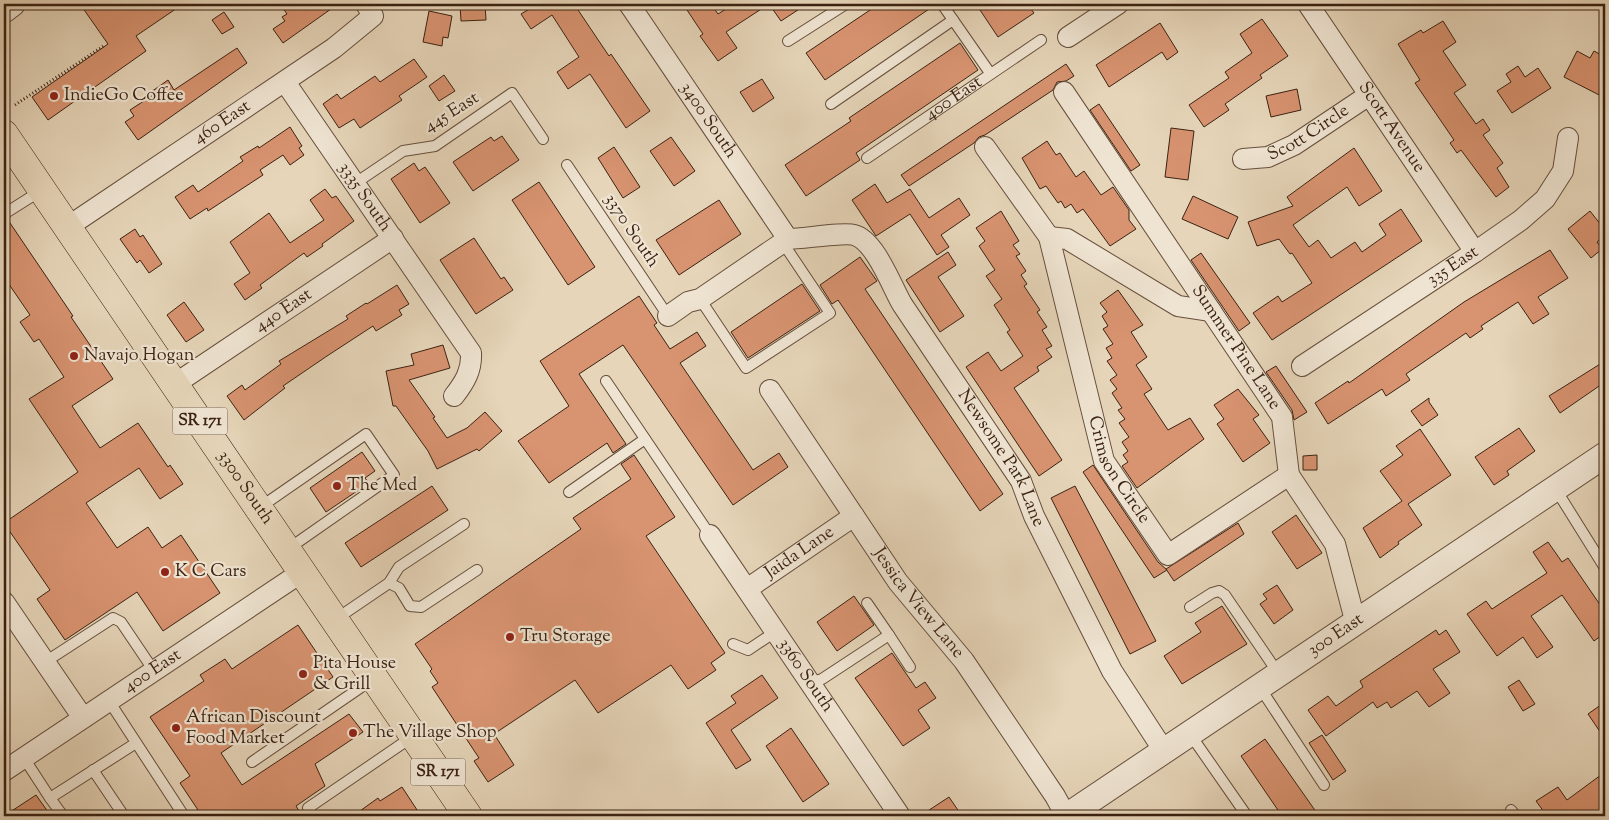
<svg xmlns="http://www.w3.org/2000/svg" width="1609" height="820" font-family="'Sorts Mill Goudy',serif">
	<style>
		.building { fill: #d89370; stroke: #3b2212 }
		.lines { fill: none; stroke-linecap: round; stroke-linejoin: round }
		.service-casing { stroke: #664f3c; stroke-width: 12 }
		.minor-casing { stroke: #664f3c; stroke-width: 22 }
		.tertiary-casing { stroke: #664f3c; stroke-width: 27 }
		.primary-casing { stroke: #3b2212; stroke-width: 29 }
		.path { stroke: #3b2212; stroke-width: 3; stroke-dasharray: 1 2.5; stroke-linecap: butt }
		.service { stroke: #efe4d2; stroke-width: 10 }
		.minor { stroke: #efe4d2; stroke-width: 20 }
		.tertiary { stroke: #efe4d2; stroke-width: 25 }
		.primary { stroke: #e6d5b9; stroke-width: 28 }
		.poi-dot { fill: #8f2418; stroke: #efe4d2; stroke-width: 2 }
		.labels { text-anchor: middle; dominant-baseline: central; stroke-width: 4.5; stroke-linejoin: round; paint-order: stroke }
		.shield { fill: #efe4d2; stroke: #715c4c; stroke-width: 1 }
		.shield-label { font-size: 16px; font-weight: bold; fill: #3b2212 }
		.poi-label { font-size: 18px; fill: #3b2212; stroke: #efe4d2; text-anchor: start }
		.street-label { font-size: 18px; fill: #3b2212; stroke: #efe4d2 }
	</style>
	<rect width="100%" height="100%" fill="#e6d5b9"/>
	<filter id="stains"><feTurbulence type="fractalNoise" baseFrequency=".004" numOctaves="4"/><feColorMatrix values="0 0 0 0 .2 0 0 0 0 .09 0 0 0 0 .02 0 0 0 .5 -.17"/></filter>
	<radialGradient id="worn" r=".72"><stop offset=".6" stop-color="#630" stop-opacity="0"/><stop offset="1" stop-color="#630" stop-opacity=".3"/></radialGradient>
	<g class="building">
		<polygon points="80,4 183,4 136,36 146,51 48,120 32,97 108,44"/>
		<polygon points="280,4 338,4 283,43 273,29 285,21 282,17 287,14"/>
		<polygon points="460,4 485,4 486,20 461,21"/>
		<polygon points="538,4 574,4 609,56 611,54 650,111 626,128 590,74 568,89 557,72 579,57 552,15 531,29 521,14"/>
		<polygon points="683,4 711,4 718,14 734,4 769,4 726,32 737,48 718,61 700,36 703,34"/>
		<polygon points="769,4 807,4 781,21"/>
		<polygon points="879,4 935,5 825,80 806,53"/>
		<polygon points="976,4 1027,4 1034,13 998,37"/>
		<polygon points="429,11 452,16 448,38 443,37 442,46 423,42"/>
		<polygon points="224,12 234,27 222,34 212,20"/>
		<polygon points="1262,19 1288,56 1260,75 1262,78 1225,104 1229,110 1204,127 1189,105 1229,78 1225,72 1252,53 1240,34"/>
		<polygon points="1443,21 1456,42 1443,51 1466,85 1454,93 1476,124 1483,119 1490,130 1483,135 1503,163 1497,168 1509,187 1496,197 1461,150 1457,153 1450,143 1454,140 1415,83 1420,80 1398,44 1421,30 1423,33"/>
		<polygon points="1160,23 1178,52 1167,60 1162,52 1109,87 1096,65"/>
		<polygon points="960,43 978,70 856,153 860,160 806,196 785,165 851,121 849,118"/>
		<polygon points="237,48 247,63 138,140 125,122 134,116 130,110 153,95 151,92 168,80 174,90"/>
		<polygon points="1577,51 1590,58 1594,51 1605,57 1605,98 1564,77"/>
		<polygon points="414,59 427,77 399,96 402,100 360,128 354,119 339,128 323,104 337,94 341,99 375,76 380,82"/>
		<polygon points="1066,64 1074,76 1066,81 1057,82 1053,90 985,135 979,137 974,143 909,186 901,175"/>
		<polygon points="1518,66 1525,77 1538,68 1551,88 1512,113 1497,91 1511,82 1506,74"/>
		<polygon points="444,75 455,91 439,101 429,86"/>
		<polygon points="762,79 774,98 753,112 740,92"/>
		<polygon points="1297,89 1301,110 1271,117 1266,96"/>
		<polygon points="1099,104 1140,165 1131,171 1090,110"/>
		<polygon points="290,127 302,146 299,148 304,155 290,165 283,155 260,170 263,175 208,211 207,208 190,219 175,197 193,185 198,192 243,161 240,157 258,146 259,148"/>
		<polygon points="1171,128 1194,131 1188,180 1165,177"/>
		<polygon points="502,136 519,160 473,191 453,162 491,137 494,141"/>
		<polygon points="671,137 695,171 674,186 650,151"/>
		<polygon points="1047,141 1056,155 1060,153 1076,177 1084,171 1101,195 1113,187 1129,210 1129,220 1136,229 1110,246 1083,209 1077,213 1071,204 1065,208 1061,201 1058,203 1046,186 1040,189 1022,158"/>
		<polygon points="614,147 640,187 623,198 598,158"/>
		<polygon points="1354,148 1382,191 1359,206 1347,187 1293,225 1309,247 1318,240 1331,258 1355,242 1362,252 1386,235 1379,224 1401,209 1422,241 1272,340 1253,313 1278,296 1282,302 1312,283 1292,253 1290,254 1279,239 1257,246 1248,222 1293,206 1287,197"/>
		<polygon points="414,163 419,171 425,167 450,203 420,223 391,179"/>
		<polygon points="539,182 595,267 568,285 512,200"/>
		<polygon points="875,184 887,203 910,189 929,218 959,198 970,215 941,235 949,247 937,255 910,214 876,236 852,200"/>
		<polygon points="325,189 332,198 336,196 354,221 322,244 323,246 307,257 304,253 260,285 262,288 245,300 234,284 250,273 230,242 269,213 290,243 324,220 310,200"/>
		<polygon points="1193,196 1238,217 1228,239 1182,219"/>
		<polygon points="719,200 741,234 679,275 656,240"/>
		<polygon points="1001,211 1019,241 1013,245 1020,254 1016,256 1026,271 1021,275 1027,284 1024,286 1040,310 1037,312 1047,327 1042,330 1052,346 1046,349 1052,357 1037,367 1039,371 1014,388 1062,460 1039,476 966,367 988,352 1001,371 1023,356 1007,332 1010,330 994,305 1002,299 986,276 995,270 979,246 985,241 976,228"/>
		<polygon points="1590,211 1605,230 1605,235 1597,242 1602,249 1591,258 1568,229"/>
		<polygon points="8,220 73,316 71,317 113,379 72,406 100,448 138,423 168,467 170,465 183,484 160,499 139,468 86,503 117,548 148,527 162,548 181,535 220,593 163,631 137,592 65,640 37,599 50,590 4,523 78,472 29,399 64,377 39,339 34,342 20,322 30,315 4,277 4,221"/>
		<polygon points="135,229 140,237 143,235 162,264 149,273 140,260 137,263 120,239"/>
		<polygon points="474,238 501,279 504,277 513,290 476,314 440,260"/>
		<polygon points="1550,250 1568,278 1538,297 1549,314 1533,324 1518,302 1481,326 1483,329 1470,338 1466,333 1406,374 1410,380 1386,396 1382,389 1328,424 1315,403 1348,381 1349,383 1464,302"/>
		<polygon points="948,252 956,265 938,277 964,316 940,332 906,280"/>
		<polygon points="1201,253 1250,323 1239,331 1191,260"/>
		<polygon points="860,257 877,281 865,289 1003,494 980,511 838,300 832,304 820,285"/>
		<polygon points="802,284 820,311 748,358 731,332"/>
		<polygon points="397,285 409,304 399,310 402,315 376,331 373,326 327,356 283,386 285,388 244,420 227,396 242,385 245,390 281,364 279,361 348,319 346,316 366,303 367,304"/>
		<polygon points="1118,290 1143,325 1131,332 1147,357 1136,365 1152,389 1144,394 1168,430 1190,418 1204,439 1137,488 1122,466 1128,462 1123,455 1128,451 1122,442 1129,437 1119,423 1125,419 1118,410 1122,408 1112,393 1117,389 1110,380 1117,375 1107,361 1112,358 1106,348 1113,344 1103,329 1108,326 1102,316 1107,312 1100,303"/>
		<polygon points="639,296 657,323 654,325 670,349 697,332 706,346 680,363 753,470 779,453 788,467 733,505 623,345 579,374 626,444 613,453 607,443 549,483 518,441 569,406 540,361"/>
		<polygon points="184,302 204,330 186,342 167,315"/>
		<polygon points="443,345 450,368 409,380 435,417 433,418 447,438 467,428 485,412 502,431 479,451 477,449 437,469 428,451 396,406 393,406 386,371 414,365 411,354"/>
		<polygon points="1605,361 1605,382 1560,413 1549,396"/>
		<polygon points="1276,366 1307,412 1294,420 1292,410 1266,372"/>
		<polygon points="1238,389 1259,415 1253,419 1270,443 1243,462 1217,424 1224,419 1214,405"/>
		<polygon points="1429,398 1429,402 1438,415 1422,426 1411,411"/>
		<polygon points="1519,428 1535,451 1507,471 1509,475 1494,485 1475,457"/>
		<polygon points="1420,429 1451,475 1408,504 1422,525 1398,542 1399,544 1380,558 1363,528 1402,501 1380,471 1403,455 1396,446"/>
		<polygon points="362,452 375,471 365,478 369,483 326,512 310,488"/>
		<polygon points="634,455 675,517 646,536 725,653 711,663 716,670 688,689 671,665 598,713 575,680 494,734 514,765 488,782 474,761 479,758 432,687 438,683 430,671 432,669 415,644 581,529 573,518 631,479 621,464"/>
		<polygon points="1317,455 1317,470 1303,470 1303,456"/>
		<polygon points="1093,465 1158,562 1167,570 1154,578 1083,472"/>
		<polygon points="432,486 448,510 361,567 345,543"/>
		<polygon points="1075,486 1156,641 1130,654 1051,498"/>
		<polygon points="1296,515 1322,553 1297,569 1272,532"/>
		<polygon points="1238,523 1244,534 1174,581 1166,569"/>
		<polygon points="1548,542 1562,562 1568,558 1605,612 1605,633 1594,641 1562,595 1531,616 1553,647 1537,658 1523,637 1497,656 1467,614 1486,601 1492,609 1547,573 1533,552"/>
		<polygon points="1277,585 1293,610 1274,624 1260,604 1267,599 1263,594"/>
		<polygon points="854,596 874,625 837,651 817,622"/>
		<polygon points="1222,606 1247,644 1182,684 1164,656 1201,632 1195,623"/>
		<polygon points="298,625 333,677 221,753 242,785 349,714 363,732 315,764 325,786 296,806 302,816 202,816 180,783 190,776 150,717 204,681 200,675 225,659 232,669"/>
		<polygon points="1436,630 1439,635 1446,630 1460,652 1433,669 1450,693 1429,707 1417,691 1391,708 1387,702 1377,708 1373,702 1326,736 1308,710 1328,696 1336,706 1363,687 1360,681"/>
		<polygon points="892,653 916,688 925,682 936,698 918,710 930,728 903,746 855,678"/>
		<polygon points="762,675 778,698 731,730 751,760 736,769 706,723 736,703 731,696"/>
		<polygon points="1519,680 1535,704 1523,711 1508,687"/>
		<polygon points="1605,702 1605,739 1588,714"/>
		<polygon points="791,728 829,784 803,802 766,746"/>
		<polygon points="1322,735 1346,771 1333,780 1309,743"/>
		<polygon points="1265,739 1319,816 1282,816 1241,756"/>
		<polygon points="1605,772 1605,816 1547,816 1536,801 1558,787 1567,800"/>
		<polygon points="402,787 421,816 353,816 378,798 380,801"/>
		<polygon points="36,795 51,816 4,816"/>
		<polygon points="949,797 962,816 920,816"/>
	</g>
	<g class="lines">
		<g class="service-casing">
			<g id="service">
				<polyline points="942,4 990,73"/>
				<polyline points="788,41 846,4"/>
				<polyline points="831,104 953,20"/>
				<path id="s1" d="M867 158 1041 40"/>
				<polyline points="567,165 668,316"/>
				<polyline points="354,184 403,151 435,146 512,93 543,139"/>
				<polyline points="4,214 42,190"/>
				<polyline points="700,299 746,368 830,313 783,243"/>
				<polyline points="606,381 710,535"/>
				<polyline points="1555,488 1605,568"/>
				<polyline points="569,492 645,439"/>
				<polyline points="259,508 366,434 394,475 288,549"/>
				<polyline points="389,583 399,588 410,606 421,607 477,570"/>
				<polyline points="867,603 889,635"/>
				<polyline points="1190,607 1212,593 1219,591 1225,595 1278,673"/>
				<polyline points="336,619 389,583 399,567 464,524"/>
				<polyline points="733,644 748,650 775,632"/>
				<polyline points="45,662 113,618 121,622 154,671"/>
				<polyline points="810,683 822,679 889,635 910,667"/>
				<polyline points="1259,686 1324,785"/>
				<polyline points="109,701 184,816"/>
				<polyline points="1190,734 1247,816"/>
				<polyline points="24,758 50,798 136,743"/>
				<polyline points="252,762 373,679"/>
				<polyline points="93,770 124,816"/>
				<polyline points="50,798 63,816"/>
				<polyline points="1511,810 1516,816"/>
				<polyline points="313,816 308,808 412,737"/>
			</g>
		</g>
		<g class="minor-casing">
			<g id="minor">
				<path id="s2" d="M629 4 788 239"/>
				<path id="s3" d="M1308 4 1475 252"/>
				<polyline points="1068,37 1118,4"/>
				<path id="s4" d="M285 82 471 353C472 370 465 382 454 396"/>
				<path id="s5" d="M1064 92 1282 417 1289 475 1335 544 1356 624"/>
				<path id="s6" d="M985 147 1049 237 1104 461 1168 555 1289 475"/>
				<path id="s7" d="M1243 159 1268 157 1294 145 1369 95"/>
				<path id="s8" d="M69 226 334 48 373 16 366 4"/>
				<polyline points="1049,237 1067,239 1178,306 1211,311"/>
				<path id="s9" d="M788 239C802 239 844 232 854 235 875 240 892 287 902 304L1021 481 1034 516 1112 671 1164 751"/>
				<polyline points="668,316 688,302 700,299 788,239"/>
				<path id="s10" d="M1302 366 1475 252 1521 220 1545 199 1563 171 1568 138"/>
				<path id="s11" d="M175 384 393 238"/>
				<path id="s12" d="M770 390 898 582 964 661 1055 796 1066 816"/>
				<path id="s13" d="M710 535 900 816"/>
				<path id="s14" d="M747 589 854 516"/>
				<polyline points="4,602 83,718"/>
				<path id="s15" d="M4 771 302 572"/>
			</g>
		</g>
		<g class="tertiary-casing">
			<g id="tertiary">
				<polyline points="4,10 12,4"/>
				<path id="s16" d="M1067 816 1605 455"/>
			</g>
		</g>
		<g class="primary-casing">
			<g id="primary">
				<path id="s17" d="M4 134 468 816"/>
			</g>
		</g>
		<polyline class="path" points="15,105 105,45"/>
		<use href="#service" class="service"/>
		<use href="#minor" class="minor"/>
		<use href="#tertiary" class="tertiary"/>
		<use href="#primary" class="primary"/>
	</g>
	<g class="poi-dot">
		<circle cx="54" cy="96" r="5"/>
		<circle cx="74" cy="356" r="5"/>
		<circle cx="337" cy="486" r="5"/>
		<circle cx="165" cy="572" r="5"/>
		<circle cx="510" cy="637" r="5"/>
		<circle cx="303" cy="674" r="5"/>
		<circle cx="176" cy="728" r="5"/>
		<circle cx="353" cy="733" r="5"/>
	</g>
	<g class="labels">
		<g class="shield">
			<rect x="172.5" y="407.5" width="55" height="27" rx="4"/>
			<rect x="410.5" y="758.5" width="55" height="27" rx="4"/>
		</g>
		<g class="shield-label">
			<text x="200" y="421">SR 171</text>
			<text x="438" y="772">SR 171</text>
		</g>
		<g class="poi-label">
			<text x="64" y="96">IndieGo Coffee</text>
			<text x="84" y="356">Navajo Hogan</text>
			<text x="347" y="486">The Med</text>
			<text x="175" y="572">K C Cars</text>
			<text x="520" y="637">Tru Storage</text>
			<text x="313" y="664">Pita House<tspan x="313" dy="21">&amp; Grill</tspan></text>
			<text x="186" y="718">African Discount<tspan x="186" dy="21">Food Market</tspan></text>
			<text x="363" y="733">The Village Shop</text>
		</g>
		<g class="street-label">
			<text stroke="none"><textPath href="#s1" startOffset="105">400 East</textPath></text>
			<text transform="translate(452 113) rotate(-32)">445 East</text>
			<text stroke="none"><textPath href="#s2" startOffset="141">3400 South</textPath></text>
			<text stroke="none"><textPath href="#s8" startOffset="185">460 East</textPath></text>
			<text stroke="none"><textPath href="#s3" startOffset="149">Scott Avenue</textPath></text>
			<text stroke="none"><textPath href="#s7" startOffset="72">Scott Circle</textPath></text>
			<text stroke="none"><textPath href="#s4" startOffset="140">3335 South</textPath></text>
			<text transform="translate(631 231) rotate(56)">3370 South</text>
			<text stroke="none"><textPath href="#s10" startOffset="181">335 East</textPath></text>
			<text stroke="none"><textPath href="#s11" startOffset="131">440 East</textPath></text>
			<text stroke="none"><textPath href="#s5" startOffset="308">Summer Pine Lane</textPath></text>
			<text stroke="none"><textPath href="#s9" startOffset="336">Newsome Park Lane</textPath></text>
			<text stroke="none"><textPath href="#s6" startOffset="355">Crimson Circle</textPath></text>
			<text stroke="none"><textPath href="#s17" startOffset="428">3300 South</textPath></text>
			<text stroke="none"><textPath href="#s14" startOffset="64">Jaida Lane</textPath></text>
			<text stroke="none"><textPath href="#s12" startOffset="260">Jessica View Lane</textPath></text>
			<text stroke="none"><textPath href="#s16" startOffset="324">300 East</textPath></text>
			<text stroke="none"><textPath href="#s15" startOffset="179">400 East</textPath></text>
			<text stroke="none"><textPath href="#s13" startOffset="170">3360 South</textPath></text>
		</g>
	</g>
	<rect width="1609" height="820" fill="none" stroke="#e6d5b9" stroke-width="20"/>
	<rect x="5" y="5" width="1599" height="810" fill="none" stroke="#3b2212" stroke-width="2.5"/>
	<rect x="10" y="10" width="1589" height="800" fill="none" stroke="#3b2212"/>
	<rect width="100%" height="100%" filter="url(#stains)"/>
	<rect width="100%" height="100%" fill="url(#worn)"/>
</svg>
